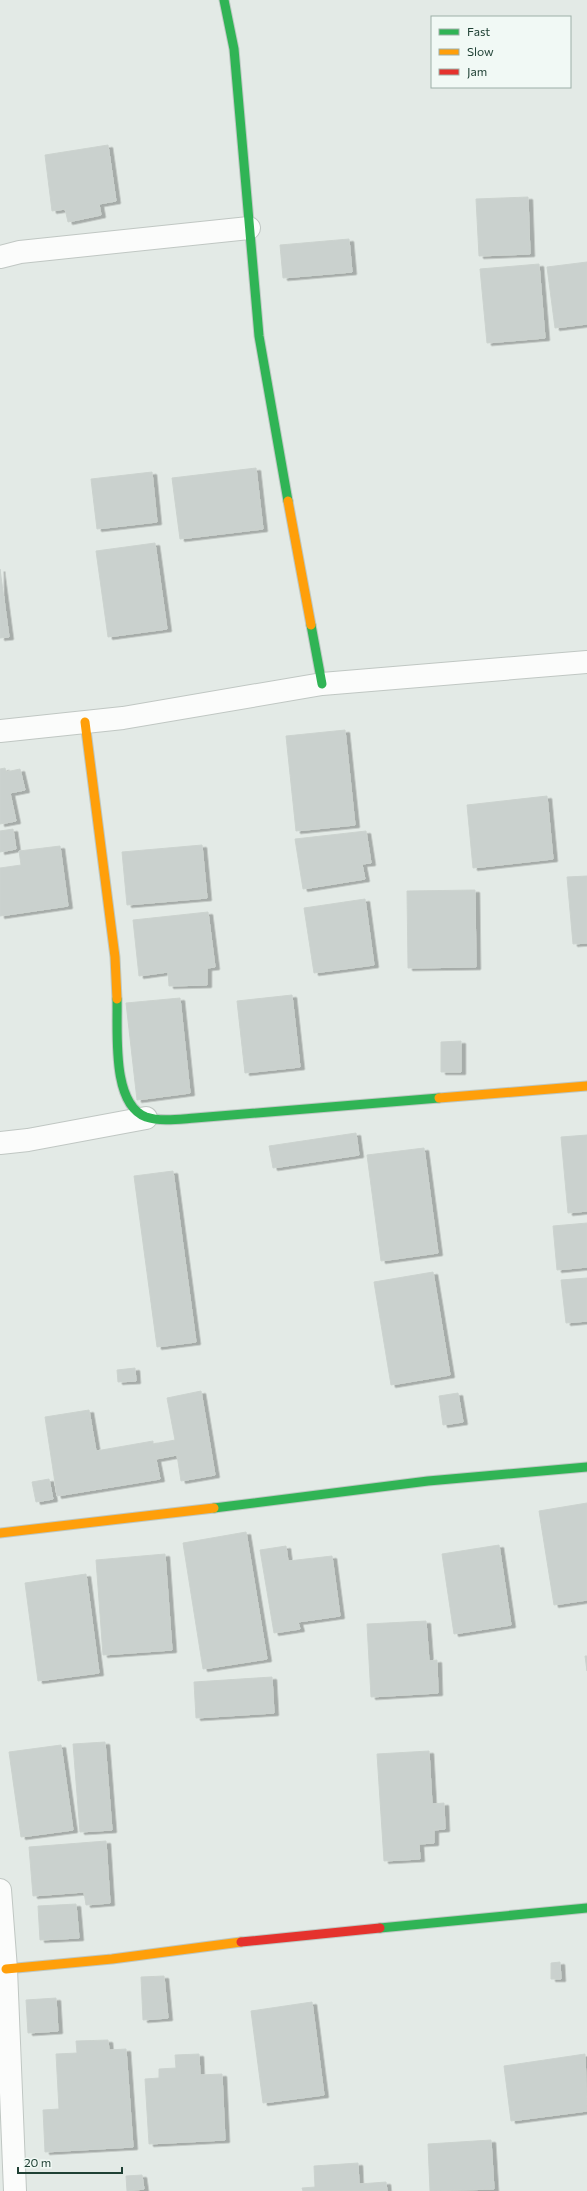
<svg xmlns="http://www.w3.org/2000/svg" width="587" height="2191" font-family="Commissioner,sans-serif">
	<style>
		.building { fill: #cad1ce; stroke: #ccd3cf; filter: url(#shadow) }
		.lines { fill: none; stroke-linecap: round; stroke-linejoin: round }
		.street-casing { stroke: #c0c7c3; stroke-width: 24 }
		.fast-casing { stroke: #bec8c3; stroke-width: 11 }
		.slow-casing { stroke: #bec8c3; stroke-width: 11 }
		.jam-casing { stroke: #bec8c3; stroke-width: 11 }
		.street { stroke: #fbfcfb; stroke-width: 22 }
		.fast { stroke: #30b455; stroke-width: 9 }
		.slow { stroke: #ff9f0a; stroke-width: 9 }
		.jam { stroke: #e5322d; stroke-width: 9 }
	</style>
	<defs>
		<filter id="shadow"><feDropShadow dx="4.5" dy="2.5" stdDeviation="0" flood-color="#0004"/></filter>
	</defs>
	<rect width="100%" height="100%" fill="#e3eae6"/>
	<g class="building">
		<polygon points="108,145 116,201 99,204 101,215 68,222 65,209 52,211 45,155"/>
		<polygon points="528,197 530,254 479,256 476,199"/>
		<polygon points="349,239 352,272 283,278 280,245"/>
		<polygon points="587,262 587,324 555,328 547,267"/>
		<polygon points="539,264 545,338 487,343 480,269"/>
		<polygon points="256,468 263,529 180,539 172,478"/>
		<polygon points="152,472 157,522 97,529 91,479"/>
		<polygon points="155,543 167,629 108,637 96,551"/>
		<polygon points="0,569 9,637 0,638"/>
		<polygon points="345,730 355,825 296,831 286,736"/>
		<polygon points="5,768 6,772 20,769 25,790 10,793 16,821 0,824 0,769"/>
		<polygon points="547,796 553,859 473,868 467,805"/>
		<polygon points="13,829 16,849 0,852 0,831"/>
		<polygon points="366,831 371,863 362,864 365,879 303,889 295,839"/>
		<polygon points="202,845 207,898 127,905 122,852"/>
		<polygon points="60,846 68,906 0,916 0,868 21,865 19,851"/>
		<polygon points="587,876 587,943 573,944 567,877"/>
		<polygon points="475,890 476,967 408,968 407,891"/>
		<polygon points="365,899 374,965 314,973 304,908"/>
		<polygon points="208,912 215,967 207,968 207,985 169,986 168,972 139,976 133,920"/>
		<polygon points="292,995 300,1067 245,1073 237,1001"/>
		<polygon points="180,998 190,1093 137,1100 126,1003"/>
		<polygon points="461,1041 461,1072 441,1072 441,1042"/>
		<polygon points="356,1133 359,1155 273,1168 269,1146"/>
		<polygon points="587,1135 587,1211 568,1213 561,1137"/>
		<polygon points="424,1148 438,1253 381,1261 367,1155"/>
		<polygon points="173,1171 196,1342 157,1347 134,1176"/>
		<polygon points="587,1223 587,1267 557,1270 553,1226"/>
		<polygon points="433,1272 450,1375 391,1385 374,1282"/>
		<polygon points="587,1278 587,1321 566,1323 561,1280"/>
		<polygon points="135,1368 136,1381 118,1382 117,1370"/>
		<polygon points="201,1391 215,1475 181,1481 177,1455 156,1459 160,1479 57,1496 45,1417 89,1410 96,1451 153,1441 153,1444 175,1440 167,1398"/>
		<polygon points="458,1393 463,1422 443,1425 439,1396"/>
		<polygon points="49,1479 53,1499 36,1502 32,1482"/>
		<polygon points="587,1503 587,1600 554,1605 539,1511"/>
		<polygon points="246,1532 267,1659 203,1669 183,1543"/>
		<polygon points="499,1545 511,1625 454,1634 442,1554"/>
		<polygon points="286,1546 288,1561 332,1556 340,1616 298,1622 300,1629 274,1633 260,1550"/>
		<polygon points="165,1554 172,1650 103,1655 96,1560"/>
		<polygon points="86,1574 99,1673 38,1681 25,1583"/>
		<polygon points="426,1621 429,1661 437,1660 438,1693 371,1697 367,1624"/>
		<polygon points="585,1656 587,1656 587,1671"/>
		<polygon points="272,1677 274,1713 196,1718 194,1682"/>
		<polygon points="105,1742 112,1830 80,1832 73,1744"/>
		<polygon points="61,1745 73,1830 21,1837 9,1752"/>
		<polygon points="429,1751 432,1804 444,1803 445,1829 434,1830 434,1843 419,1844 420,1859 384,1861 377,1754"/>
		<polygon points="106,1841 110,1903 86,1905 84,1892 33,1896 29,1847"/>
		<polygon points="76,1904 79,1938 40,1940 38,1906"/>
		<polygon points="560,1962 561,1979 551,1979 551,1963"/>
		<polygon points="164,1976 168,2018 143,2020 141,1977"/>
		<polygon points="56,1998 58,2031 28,2033 26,2000"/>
		<polygon points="312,2002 324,2095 263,2103 251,2011"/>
		<polygon points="108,2040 109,2050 126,2049 133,2147 45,2152 43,2110 59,2109 56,2054 77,2053 76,2041"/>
		<polygon points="199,2054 200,2075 222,2074 225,2140 149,2144 145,2079 159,2078 159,2069 176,2068 175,2055"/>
		<polygon points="585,2054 587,2111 511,2121 504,2066"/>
		<polygon points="491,2140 494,2189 430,2191 428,2144"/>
		<polygon points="358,2163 359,2184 386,2182 387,2191 303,2191 302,2188 315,2187 314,2166"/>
		<polygon points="142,2175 144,2189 127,2191 126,2176"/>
	</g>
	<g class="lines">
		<g class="street-casing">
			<g id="street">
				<polyline points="0,257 20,252 249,228"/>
				<polyline points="0,731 123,718 322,684 587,662"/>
				<polyline points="0,1143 28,1140 146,1118"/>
				<polyline points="0,1890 6,1969 15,2191"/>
			</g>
		</g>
		<g class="fast-casing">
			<g id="fast">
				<polyline points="224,0 234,49 259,336 288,501"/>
				<polyline points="311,625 322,684"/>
				<path d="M117 999C118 1031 111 1104 146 1117 161 1122 180 1119 195 1118L439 1098"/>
				<polyline points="214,1508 428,1481 587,1467"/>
				<polyline points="380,1928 587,1908"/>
			</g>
		</g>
		<g class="slow-casing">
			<g id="slow">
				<polyline points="288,501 311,625"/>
				<polyline points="85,722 115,957 117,999"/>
				<polyline points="439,1098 587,1086"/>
				<polyline points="0,1533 214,1508"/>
				<polyline points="6,1969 112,1959 241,1942"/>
			</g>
		</g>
		<g class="jam-casing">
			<polyline id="jam" points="241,1942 380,1928"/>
		</g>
		<use href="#street" class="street"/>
		<use href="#fast" class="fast"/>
		<use href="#slow" class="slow"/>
		<use href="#jam" class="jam"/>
	</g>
	<rect x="431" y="16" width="140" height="72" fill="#f1f9f5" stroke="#9dafa8"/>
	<rect x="439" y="29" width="20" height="6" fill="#30b455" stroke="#9dafa8"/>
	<text x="467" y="36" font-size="12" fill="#1f4034">Fast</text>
	<rect x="439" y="49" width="20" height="6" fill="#ff9f0a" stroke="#9dafa8"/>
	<text x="467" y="56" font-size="12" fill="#1f4034">Slow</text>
	<rect x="439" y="69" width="20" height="6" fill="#e5322d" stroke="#9dafa8"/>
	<text x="467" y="76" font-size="12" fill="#1f4034">Jam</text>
	<path d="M18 2167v6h104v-6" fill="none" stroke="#1f4034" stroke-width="2"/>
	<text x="24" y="2167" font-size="12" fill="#1f4034" stroke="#f1f9f5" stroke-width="3" paint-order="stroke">20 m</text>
</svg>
